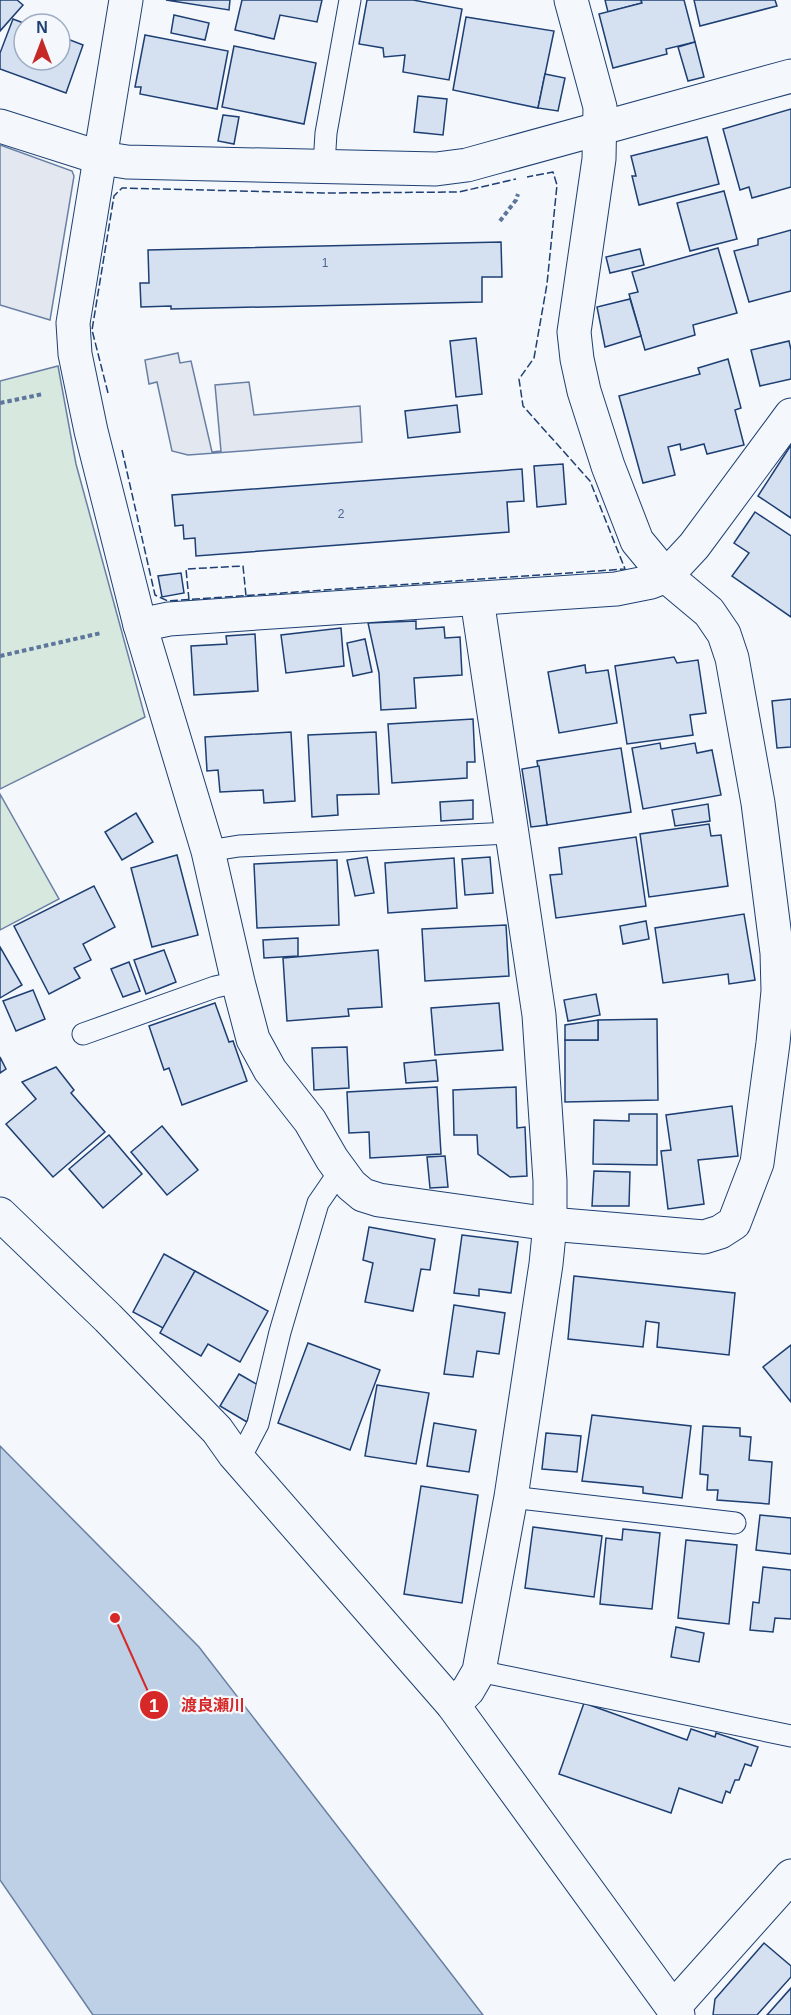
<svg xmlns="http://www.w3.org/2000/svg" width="791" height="2015" font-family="Helvetica,'Noto Sans JP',sans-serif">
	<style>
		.green { fill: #d7e8df; stroke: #687fa3; stroke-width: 1.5 }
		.parking { fill: #e3e8f0; stroke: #687fa3; stroke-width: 1.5 }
		.water { fill: #bed0e5; stroke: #687fa3; stroke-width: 1.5 }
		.building { fill: #d5e0f0; stroke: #1d3f73; stroke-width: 1.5 }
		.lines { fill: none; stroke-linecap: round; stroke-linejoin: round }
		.lane-casing { stroke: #1d3f73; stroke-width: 23 }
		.street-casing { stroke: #1d3f73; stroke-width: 35 }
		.secondary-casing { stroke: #1d3f73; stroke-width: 35 }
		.path { stroke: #5e769c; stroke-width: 4; stroke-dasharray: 4.5 3; stroke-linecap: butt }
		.lane { stroke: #f4f7fb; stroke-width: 21 }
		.street { stroke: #f4f7fb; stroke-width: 33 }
		.secondary { stroke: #f4f7fb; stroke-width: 33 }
		.fence { stroke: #1d3f73; stroke-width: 1.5; stroke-dasharray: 8 3; stroke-linecap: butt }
		.labels { text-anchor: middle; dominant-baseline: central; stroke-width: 4.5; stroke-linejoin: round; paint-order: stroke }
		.number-label { font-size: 12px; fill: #4b6792 }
		.leader { fill: none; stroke: #d62828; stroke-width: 2 }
		.callout-dot { fill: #d62828; stroke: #f4f7fb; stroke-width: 2 }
		.mark-label { font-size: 18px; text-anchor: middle; font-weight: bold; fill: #fff }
		.callout-label { font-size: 16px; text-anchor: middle; font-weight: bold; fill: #d62828; stroke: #f4f7fb; stroke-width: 4.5; stroke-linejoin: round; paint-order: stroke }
	</style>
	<rect width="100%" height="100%" fill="#f4f7fb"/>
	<g class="green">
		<polygon points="58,366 76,464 145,717 0,789 0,381"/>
		<polygon points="0,794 59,899 0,930"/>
	</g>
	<g class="parking">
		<polygon points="0,145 72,171 74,176 50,320 0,305"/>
		<polygon points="178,353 180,363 191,361 212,452 221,451 215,385 249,382 254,415 360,406 362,442 188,455 172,451 157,382 149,384 145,360"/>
	</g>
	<polygon class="water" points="0,1446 199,1647 483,2015 93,2015 0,1880"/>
	<g class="building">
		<polygon points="0,0 17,0 23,5 0,31"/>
		<polygon points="166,0 230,0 229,10"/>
		<polygon points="242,0 322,0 317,22 280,15 274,39 235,30"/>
		<polygon points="367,0 413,0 462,9 449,80 403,72 405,55 384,57 383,48 359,44"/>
		<polygon points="605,0 641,0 642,3 608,12"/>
		<polygon points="641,0 684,0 695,42 666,49 667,54 613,68 599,14 642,3"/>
		<polygon points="694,0 775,0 777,6 700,26"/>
		<polygon points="174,15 209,23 205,40 171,33"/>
		<polygon points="466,17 554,31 538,108 453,90"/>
		<polygon points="13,19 26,24 24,24 24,60 60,60 60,36 83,45 66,93 0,69 0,53"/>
		<polygon points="145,35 228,51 217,109 140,94 141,87 135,87"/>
		<polygon points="695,42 704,77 688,81 678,47"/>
		<polygon points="234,46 316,63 304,124 222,107"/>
		<polygon points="545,74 565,78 558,111 538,108"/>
		<polygon points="418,96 447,99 443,135 414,132"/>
		<polygon points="791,109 791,187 752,198 749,187 740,190 723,129"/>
		<polygon points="223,115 239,117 234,144 218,141"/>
		<polygon points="707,137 719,184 639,205 632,176 636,176 631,156"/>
		<polygon points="724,191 737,239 690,251 677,203"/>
		<polygon points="791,230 791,291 749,302 734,251 758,245 758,239"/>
		<polygon points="501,242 502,277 482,277 482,302 171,309 171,306 141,307 140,283 149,283 148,250"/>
		<polygon points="718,248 737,313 693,325 695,335 645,350 629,294 638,292 632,272"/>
		<polygon points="640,249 644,265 610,273 606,257"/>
		<polygon points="630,299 641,336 605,347 597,307"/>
		<polygon points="476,338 482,394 456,397 450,341"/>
		<polygon points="789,341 791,350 791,379 760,386 751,350"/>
		<polygon points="728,359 741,408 735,410 744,445 707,454 704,444 681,450 680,444 668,447 675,475 643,483 619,396 700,374 698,368"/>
		<polygon points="457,405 460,432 408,438 405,411"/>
		<polygon points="791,445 791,518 758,496"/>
		<polygon points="563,464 566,504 537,507 534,466"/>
		<polygon points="522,469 524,501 507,502 509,532 196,556 195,538 184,539 183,525 175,526 172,495"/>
		<polygon points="755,512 791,536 791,617 732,576 749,553 734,543"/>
		<polygon points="181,573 184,593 162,597 158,576"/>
		<polygon points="416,621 416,629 444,627 445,638 460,637 462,675 414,678 416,708 381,710 379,673 368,623"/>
		<polygon points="341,628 344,666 286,673 281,635"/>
		<polygon points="255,634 258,691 194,695 191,646 227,644 226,636"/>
		<polygon points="365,639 372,672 353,676 347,643"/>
		<polygon points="674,657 677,663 698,660 706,713 690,715 693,735 627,744 615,666"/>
		<polygon points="585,665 586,673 608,670 617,723 559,733 548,672"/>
		<polygon points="791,699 791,747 777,748 772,701"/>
		<polygon points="473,719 475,762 467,762 467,778 392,783 388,724"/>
		<polygon points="291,732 295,801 264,803 263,790 220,792 218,770 207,771 205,737"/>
		<polygon points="376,732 379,794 337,795 338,815 312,817 308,735"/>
		<polygon points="660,743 661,749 695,743 697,753 712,750 721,795 643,809 632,748"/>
		<polygon points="621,748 631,812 547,825 537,761"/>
		<polygon points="539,766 547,825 531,827 522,769"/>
		<polygon points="473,800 473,819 441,821 440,802"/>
		<polygon points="708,804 710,821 675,826 672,810"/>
		<polygon points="136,813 153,842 122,860 105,832"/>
		<polygon points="709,824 711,836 721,835 728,886 649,897 640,834"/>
		<polygon points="636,837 646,906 556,918 550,875 562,874 559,848"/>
		<polygon points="177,855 198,935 152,947 131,868"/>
		<polygon points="367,857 374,893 355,896 347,860"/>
		<polygon points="490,857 493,893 465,895 462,859"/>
		<polygon points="454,858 457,908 388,913 385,863"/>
		<polygon points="337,860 339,925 257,928 254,864"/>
		<polygon points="94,886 115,927 83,944 91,960 74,968 80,978 49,994 14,926"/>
		<polygon points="744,914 755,980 729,984 728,974 663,983 655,928"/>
		<polygon points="646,921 649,939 623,944 620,926"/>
		<polygon points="506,925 509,976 425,981 422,929"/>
		<polygon points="298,938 298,956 264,958 263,940"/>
		<polygon points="0,947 22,985 0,998"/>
		<polygon points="164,950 176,982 146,994 134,960"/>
		<polygon points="378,950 382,1007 348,1009 349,1016 287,1021 283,958"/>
		<polygon points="129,962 140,991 123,997 111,969"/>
		<polygon points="33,990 45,1019 16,1031 3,1001"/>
		<polygon points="596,994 600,1015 568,1021 564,1000"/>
		<polygon points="215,1003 229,1042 233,1041 247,1081 182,1105 169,1068 164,1070 149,1026"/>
		<polygon points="499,1003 503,1050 435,1055 431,1008"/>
		<polygon points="657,1019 658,1100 565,1102 565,1040 598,1040 598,1020"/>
		<polygon points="598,1020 598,1040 565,1040 565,1025"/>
		<polygon points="347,1047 349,1088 314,1090 312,1048"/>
		<polygon points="0,1057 6,1069 0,1073"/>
		<polygon points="436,1060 438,1081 406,1083 404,1063"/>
		<polygon points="56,1067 74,1090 71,1093 105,1132 53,1177 6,1124 36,1099 22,1082"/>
		<polygon points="437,1087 441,1154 370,1158 369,1132 349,1133 347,1092"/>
		<polygon points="516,1087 517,1128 525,1127 527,1176 510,1177 478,1154 477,1135 454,1135 453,1090"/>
		<polygon points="732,1106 738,1156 698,1160 704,1204 668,1209 661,1151 671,1150 666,1115"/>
		<polygon points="629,1114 657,1114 657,1165 593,1164 594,1120 629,1121"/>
		<polygon points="162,1126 198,1170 167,1195 131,1152"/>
		<polygon points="109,1135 142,1174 103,1208 69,1169"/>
		<polygon points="445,1156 448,1187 430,1188 427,1157"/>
		<polygon points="594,1171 630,1172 629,1206 592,1206"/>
		<polygon points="369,1227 435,1239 430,1270 421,1269 413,1311 365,1302 373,1263 363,1260"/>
		<polygon points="462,1235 518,1242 511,1293 479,1289 479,1296 454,1293"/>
		<polygon points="164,1254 195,1271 163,1328 133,1312"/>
		<polygon points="195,1271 268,1311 240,1362 208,1344 201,1356 160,1333"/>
		<polygon points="574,1276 735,1293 729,1355 657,1347 659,1323 646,1321 643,1347 568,1339"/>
		<polygon points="454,1305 505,1313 499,1354 477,1351 473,1377 444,1374"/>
		<polygon points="308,1343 380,1370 350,1450 278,1423"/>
		<polygon points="791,1345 791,1402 763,1367"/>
		<polygon points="239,1374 258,1385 247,1422 220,1406"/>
		<polygon points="377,1385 429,1393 416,1464 365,1456"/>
		<polygon points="592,1415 691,1426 682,1498 643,1493 643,1487 582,1481"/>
		<polygon points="434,1423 476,1430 469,1472 427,1466"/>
		<polygon points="703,1426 740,1428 740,1436 751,1437 749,1460 772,1462 769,1504 717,1500 718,1490 707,1490 708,1475 700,1474"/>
		<polygon points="546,1433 581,1436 577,1472 542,1469"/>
		<polygon points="421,1486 478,1495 462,1603 404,1594"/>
		<polygon points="760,1515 791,1518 791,1554 756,1550"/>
		<polygon points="533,1527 602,1536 594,1597 525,1588"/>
		<polygon points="623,1529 660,1533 652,1609 600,1604 606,1538 622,1540"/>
		<polygon points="686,1540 737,1545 729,1624 678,1618"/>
		<polygon points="763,1567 791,1570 791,1619 775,1618 773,1632 750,1630 753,1602 759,1603"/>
		<polygon points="676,1627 704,1633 699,1662 671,1657"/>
		<polygon points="584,1703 687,1740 691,1729 715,1737 716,1733 758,1747 751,1766 745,1764 739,1780 735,1780 730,1793 726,1791 722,1803 679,1788 671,1813 559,1774"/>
		<polygon points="764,1943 791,1966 791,1977 757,2015 713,2015 715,1999"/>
		<polygon points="791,1988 791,2015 767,2015"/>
	</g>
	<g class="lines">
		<g class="lane-casing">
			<g id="lane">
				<polyline points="324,165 326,133 350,0"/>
				<polyline points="208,851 239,846 512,833"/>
				<polyline points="83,1034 215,987 238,982"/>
				<polyline points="234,1454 246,1447 258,1424 280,1332 318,1203 340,1171"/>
				<polyline points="511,1497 735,1523"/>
				<polyline points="479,1671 791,1736"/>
			</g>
		</g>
		<g class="street-casing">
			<g id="street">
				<polyline points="126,0 73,323 75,354 91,431 140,625 208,851 238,982 253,1039 270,1070 310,1121 332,1159 351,1185 363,1195 379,1200 550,1224 704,1237 720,1232 734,1223 757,1163 773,1043 778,991 777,953 758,803 732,658 724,634 709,612 666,576 637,541 608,466 584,391 577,359 574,332 599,159 600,107 571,0"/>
				<polyline points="0,126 101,158 127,162 436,169 467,165 791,76"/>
				<polyline points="140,625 169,619 616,589 651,582 666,576 694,546 791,415"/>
				<polyline points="453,1705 468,1690 479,1671 511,1497 546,1264 550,1224 550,1181 539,1015 477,599"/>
				<polyline points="673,2008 791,1876"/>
			</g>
		</g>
		<g class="secondary-casing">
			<polyline id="secondary" points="0,1214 108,1318 217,1430 234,1454 453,1705 678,2015"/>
		</g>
		<g class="path">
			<polyline points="500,221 516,200 518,194"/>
			<polyline points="0,403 43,394"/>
			<polyline points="0,656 101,633"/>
		</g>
		<use href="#lane" class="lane"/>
		<use href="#street" class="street"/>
		<use href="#secondary" class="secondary"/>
		<g class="fence">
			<polyline points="108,393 92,330 114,196 122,188 322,193 459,192 516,179"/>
			<polyline points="122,450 155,595 168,601 625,569 590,481 523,406 519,379 534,358 547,284 557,185 553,172 527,177"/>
			<polyline points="189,600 186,569 243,566 246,596"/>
		</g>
	</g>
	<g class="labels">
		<g class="number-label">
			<text x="325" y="263">1</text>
			<text x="341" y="514">2</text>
		</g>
	</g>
	<path class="leader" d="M115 1618L154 1705"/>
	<g class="callout-dot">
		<circle cx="115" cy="1618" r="6"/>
		<circle cx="154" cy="1705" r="15"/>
	</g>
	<g class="mark-label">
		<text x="154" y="1712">1</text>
	</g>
	<g class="callout-label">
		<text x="213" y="1711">渡良瀬川</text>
	</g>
	<g transform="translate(42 42)"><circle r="28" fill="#f4f7fb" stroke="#9eadc5" stroke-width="1.5"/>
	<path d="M0-4.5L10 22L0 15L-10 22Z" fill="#c62828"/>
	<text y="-9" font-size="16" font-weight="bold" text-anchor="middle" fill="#1d3f73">N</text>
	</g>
</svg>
